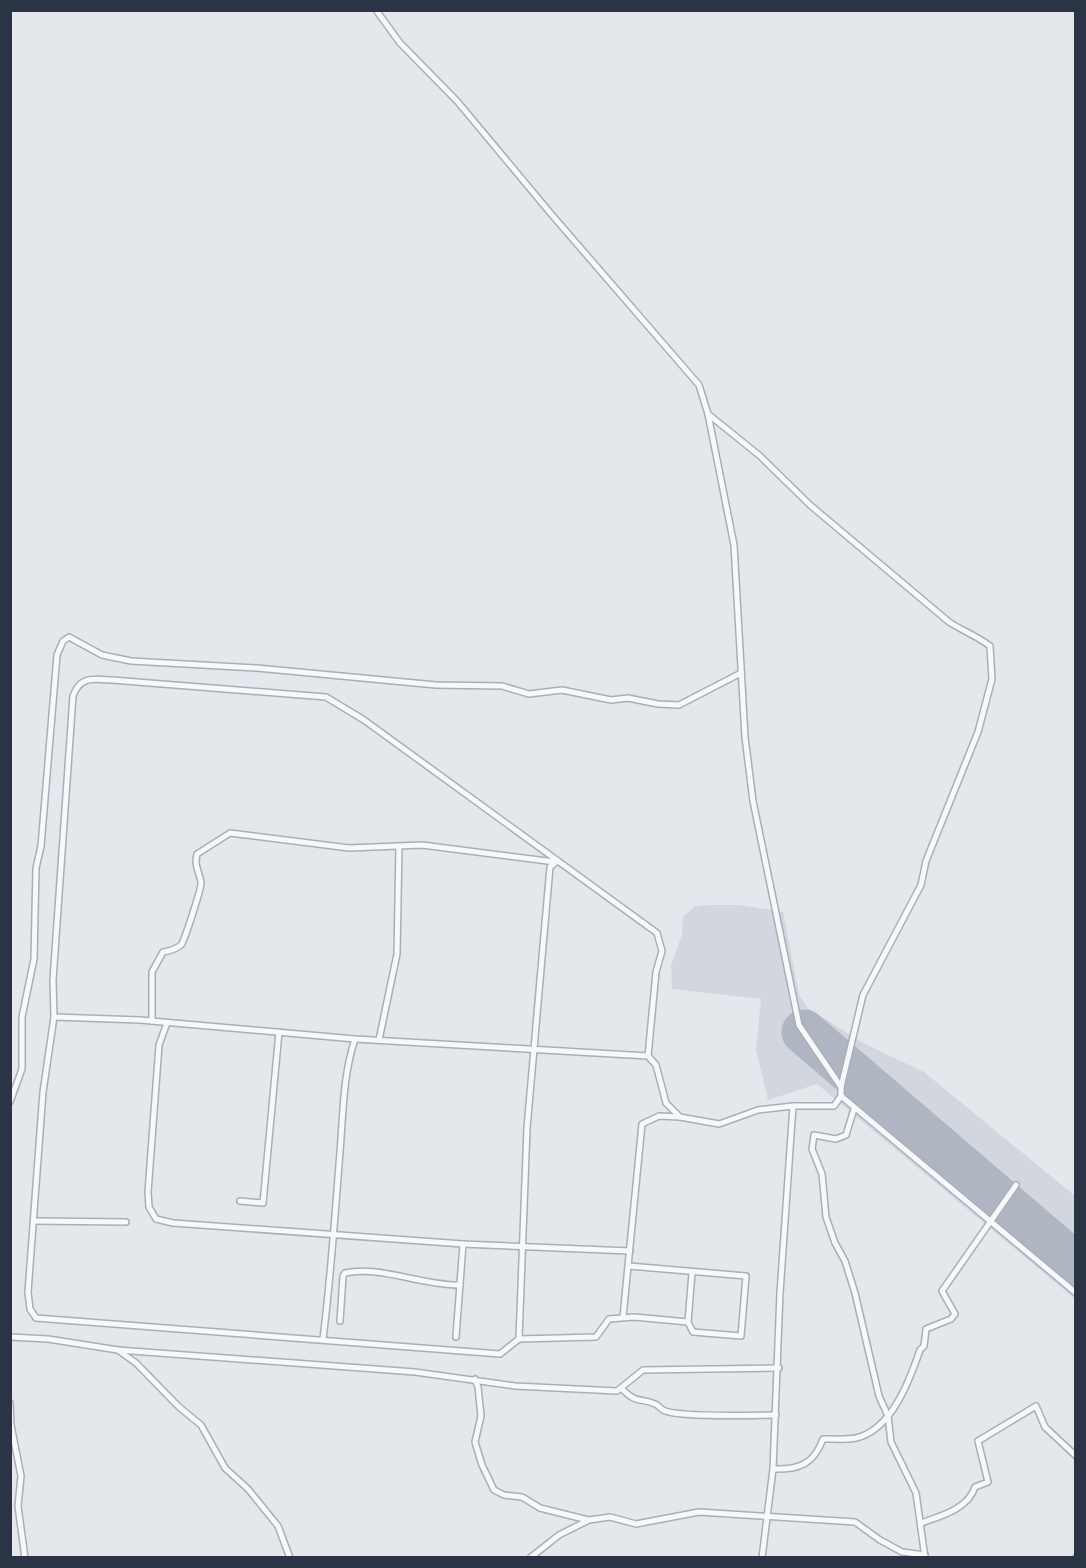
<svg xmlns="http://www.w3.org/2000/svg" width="1086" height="1568" font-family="Figtree,sans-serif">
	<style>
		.built { fill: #d2d6de }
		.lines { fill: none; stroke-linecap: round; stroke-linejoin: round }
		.runway { stroke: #b0b6c1; stroke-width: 45 }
		.minor-casing { stroke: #a9aeb7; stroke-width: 8 }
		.minor { stroke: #f7f8fa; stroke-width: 5 }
	</style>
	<rect width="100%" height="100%" fill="#e4e7ec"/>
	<polygon class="built" points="706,905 740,905 783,912 799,994 808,1008 865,1044 924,1072 1075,1196 1075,1299 817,1084 768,1100 756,1050 761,999 672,989 671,965 682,935 683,917 694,907"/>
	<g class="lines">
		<polyline class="runway" points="804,1032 1076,1265"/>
		<g class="minor-casing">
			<g id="minor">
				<polyline points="376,10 400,43 457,101 552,215 699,385 708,414 734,545 745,737 753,801 799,1025 841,1087 841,1096 834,1106 793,1106 780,1293 773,1469 762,1558"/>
				<path d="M708 414 760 456 810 505 949 622C963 631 977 636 990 646L992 679 978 732 926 861 921 885 863 995 841 1087"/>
				<polyline points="54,1017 140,1020 355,1039 648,1056 656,1065 666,1103 680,1117 719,1124 758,1110 793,1106"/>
				<path d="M152 1021V972L163 952C170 951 176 949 181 945 184 942 202 887 201 882 199 871 194 866 197 854L230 833 349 848 422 845 555 862"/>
				<polyline points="167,1023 159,1045 148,1192 149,1207 156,1219 173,1223 463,1244 630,1251"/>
				<polyline points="379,1040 397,954 399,846"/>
				<path d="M648 1056 656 972 662 951 657 933 364 720 326 697 112 680C93 679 80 676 73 696L53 980 54 1017 43 1092 28 1292 30 1309 36 1318 500 1354 519 1339 596 1337 609 1319 634 1317 688 1322"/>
				<polyline points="841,1096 1076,1293"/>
				<polyline points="10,1102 22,1069 22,1017 34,959 36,868 41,846 57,655 63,641 69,637 102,655 131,661 257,668 436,685 502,686 529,694 562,690 611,700 628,698 658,704 679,705 741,673"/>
				<polyline points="854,1109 846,1135 836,1139 814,1135 812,1149 822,1174 826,1217 835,1243 845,1261 855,1293 879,1396 888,1416 891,1442 916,1493 925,1558"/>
				<polyline points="240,1201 263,1203 279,1032"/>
				<polyline points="34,1221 126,1222"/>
				<polyline points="629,1266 746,1276 741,1336 693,1332 688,1322 692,1273"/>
				<polyline points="623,1317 642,1124 659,1116 680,1117"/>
				<path d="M340 1321 343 1276 345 1273C378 1265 424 1286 460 1285"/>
				<polyline points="10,1337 48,1339 118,1350 415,1372 515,1386 617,1391 643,1370 779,1368"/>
				<polyline points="456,1337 463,1244"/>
				<path d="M323 1339C331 1276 335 1214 340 1152 343 1114 343 1075 355 1039"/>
				<polyline points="519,1339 527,1128 550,867 556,862"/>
				<polyline points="118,1350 136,1363 179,1407 201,1425 225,1468 248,1489 278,1526 290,1558"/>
				<polyline points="475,1379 478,1387 481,1416 475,1442 482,1465 494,1490 504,1495 522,1497 540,1508 588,1520"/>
				<path d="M622 1389C638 1405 640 1397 655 1404 658 1405 660 1408 663 1410 678 1418 754 1415 776 1415"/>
				<polyline points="10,1403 11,1425 21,1476 18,1506 25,1558"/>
				<path d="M773 1469C799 1470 814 1464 823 1439 834 1439 846 1440 856 1438 892 1430 910 1379 920 1350L924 1346 926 1329 951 1319 955 1314 942 1291 1016 1185"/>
				<path d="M921 1523C941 1516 968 1509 975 1487L988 1482 978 1441 1036 1406 1045 1427 1076 1456"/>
				<polyline points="530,1558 559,1535 589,1520 610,1517 636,1524 699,1512 855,1522 880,1540 902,1552 925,1555"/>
				<polyline points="1075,1558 1076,1557"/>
			</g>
		</g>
		<use href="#minor" class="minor"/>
	</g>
	<rect width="1086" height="1568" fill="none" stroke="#2b3445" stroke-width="24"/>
</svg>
